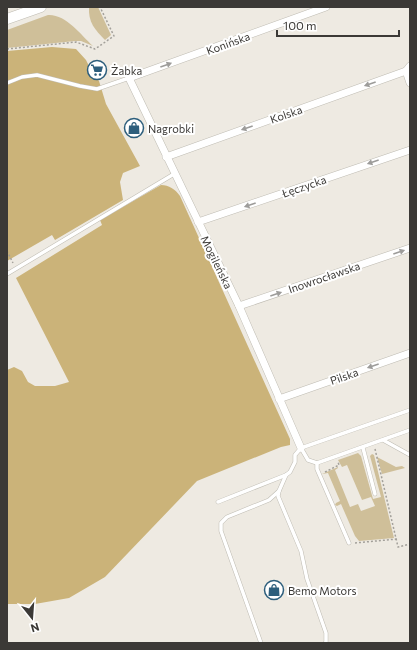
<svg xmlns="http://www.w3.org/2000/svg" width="417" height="650" font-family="Commissioner,sans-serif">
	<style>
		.green { fill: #cfbf99 }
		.forest { fill: #cbb379 }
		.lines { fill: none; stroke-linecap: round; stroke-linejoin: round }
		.service-casing { stroke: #bfbcb3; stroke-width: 4.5 }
		.minor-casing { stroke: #bfbcb3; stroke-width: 8 }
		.secondary-casing { stroke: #bfbcb3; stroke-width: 11 }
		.path { stroke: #a3a09a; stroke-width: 1.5; stroke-dasharray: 2 2; stroke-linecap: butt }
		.service { stroke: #fff; stroke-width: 3.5 }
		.minor { stroke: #fff; stroke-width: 7 }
		.secondary { stroke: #fff; stroke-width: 10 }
		.oneway { fill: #9d9c9a }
		.labels { text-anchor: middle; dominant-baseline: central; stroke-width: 4; stroke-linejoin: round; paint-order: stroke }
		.street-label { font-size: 11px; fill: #3b3936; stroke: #fff }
		.poi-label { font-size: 11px; fill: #3b3936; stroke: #fff; text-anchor: start }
	</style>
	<rect width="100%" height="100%" fill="#eeeae2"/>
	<g class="green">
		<path d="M89 7H98L111 35 105 40C95 30 88 22 89 7Z"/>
		<path d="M48 15C66 14 81 35 93 46L81 41H75L7 48V30Z"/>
		<polygon points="358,453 361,456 373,499 381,497 370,456 372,454 374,455 394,538 359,541 355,536 341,504 337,506 335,505 336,503 340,501 328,473 322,474 338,467 338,468 335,470 350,507 358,504 361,511 375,506 371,497 362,500 347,465 342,467 338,460"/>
		<polygon points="377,457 396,467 402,466 405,468 382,474"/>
	</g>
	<g class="forest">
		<polygon points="52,47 76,49 86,60 92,72 99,81 106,104 140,166 123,173 120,182 123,200 55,240 52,235 7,261 7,51"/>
		<path d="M161 185C169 185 175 189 180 196L290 439V445L281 447 197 481 105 577 69 598 35 604H7V370L14 367 22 371 28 382 35 386H55L69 382 16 278 102 225 100 220Z"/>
	</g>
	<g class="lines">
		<g class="service-casing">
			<g id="service">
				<polyline points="7,83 22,77 37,75 80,86 97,89 129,78"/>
				<polyline points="7,274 174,174"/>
				<polyline points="383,440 410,455"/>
				<polyline points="301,448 308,460 317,463 410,430"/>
				<polyline points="363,448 375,494"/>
				<polyline points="317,463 317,469 349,543"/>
				<polyline points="279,491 278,496 301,551 307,579 326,633 326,642 325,643"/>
				<polyline points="218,502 286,475 290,472 295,462 295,455 301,448 410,410"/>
				<polyline points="261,643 221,531 221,523 227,517 269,500 279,491 286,475"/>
			</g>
		</g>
		<g class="minor-casing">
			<g id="minor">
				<polyline points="410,66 406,71 410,83"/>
				<polyline points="166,157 406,71"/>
				<polyline points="198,222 410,150"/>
				<polyline points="239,306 410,248"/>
				<polyline points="279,399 410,353"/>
				<polyline points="301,448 239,306 129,78 326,7"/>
			</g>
		</g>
		<g class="secondary-casing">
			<polyline id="secondary" points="7,19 41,7"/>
		</g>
		<g class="path">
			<polyline points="7,49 76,42 95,49 114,36 100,7"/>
			<polyline points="7,251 13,263"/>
			<polyline points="375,449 398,547 410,544"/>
			<polyline points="325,472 339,465 338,462"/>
			<polyline points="355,543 397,539"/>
		</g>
		<use href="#service" class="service"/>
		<use href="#minor" class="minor"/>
		<use href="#secondary" class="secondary"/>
	</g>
	<defs><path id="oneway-solid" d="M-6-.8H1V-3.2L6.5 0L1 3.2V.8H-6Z"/></defs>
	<g class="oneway">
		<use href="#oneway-solid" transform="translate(166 65) rotate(-20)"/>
		<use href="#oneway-solid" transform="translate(370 84) rotate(161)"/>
		<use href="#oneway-solid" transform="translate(247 128) rotate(161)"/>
		<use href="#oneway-solid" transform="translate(373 162) rotate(161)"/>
		<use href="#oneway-solid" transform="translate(250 205) rotate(161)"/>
		<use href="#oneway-solid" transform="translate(399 252) rotate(-19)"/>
		<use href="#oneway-solid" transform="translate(276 294) rotate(-19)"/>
		<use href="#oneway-solid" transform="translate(373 366) rotate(161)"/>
	</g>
	<defs>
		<g id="supermarket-ring" transform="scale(1)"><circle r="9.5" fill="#fff" stroke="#2d5e7c" stroke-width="1.5"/><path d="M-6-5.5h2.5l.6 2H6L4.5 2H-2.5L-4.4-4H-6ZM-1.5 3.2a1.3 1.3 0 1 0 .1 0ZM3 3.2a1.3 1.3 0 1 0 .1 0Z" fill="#2d5e7c"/></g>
		<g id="shop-ring" transform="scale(1)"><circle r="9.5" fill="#fff" stroke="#2d5e7c" stroke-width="1.5"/><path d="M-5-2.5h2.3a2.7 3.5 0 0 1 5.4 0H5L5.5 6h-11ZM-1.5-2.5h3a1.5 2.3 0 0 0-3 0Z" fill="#2d5e7c"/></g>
	</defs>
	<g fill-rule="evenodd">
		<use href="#supermarket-ring" x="97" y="70"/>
		<use href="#shop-ring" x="134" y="128"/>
		<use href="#shop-ring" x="274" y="590"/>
	</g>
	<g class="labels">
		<g class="street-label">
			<text transform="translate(228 43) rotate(-20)">Konińska</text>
			<text transform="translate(286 114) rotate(-19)">Kolska</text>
			<text transform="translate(304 186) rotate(-19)">Łęczycka</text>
			<text transform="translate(217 262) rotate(64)">Mogileńska</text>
			<text transform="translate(324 277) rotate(-19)">Inowrocławska</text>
			<text transform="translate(344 376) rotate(-19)">Pilska</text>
		</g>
		<g class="poi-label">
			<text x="111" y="70">Żabka</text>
			<text x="148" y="128">Nagrobki</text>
			<text x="288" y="590">Bemo Motors</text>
		</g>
	</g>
	<rect width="417" height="650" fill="none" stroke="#3b3936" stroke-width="16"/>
	<g transform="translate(32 618) rotate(163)" stroke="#ffffff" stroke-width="3" paint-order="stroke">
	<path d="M0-3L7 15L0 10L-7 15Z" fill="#3b3936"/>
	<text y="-6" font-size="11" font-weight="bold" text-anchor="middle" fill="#3b3936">N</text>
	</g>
	<path d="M277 30v6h122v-6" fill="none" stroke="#3b3936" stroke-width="2"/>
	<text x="283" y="30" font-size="12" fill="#3b3936" stroke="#ffffff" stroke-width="3" paint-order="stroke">100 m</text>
</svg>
